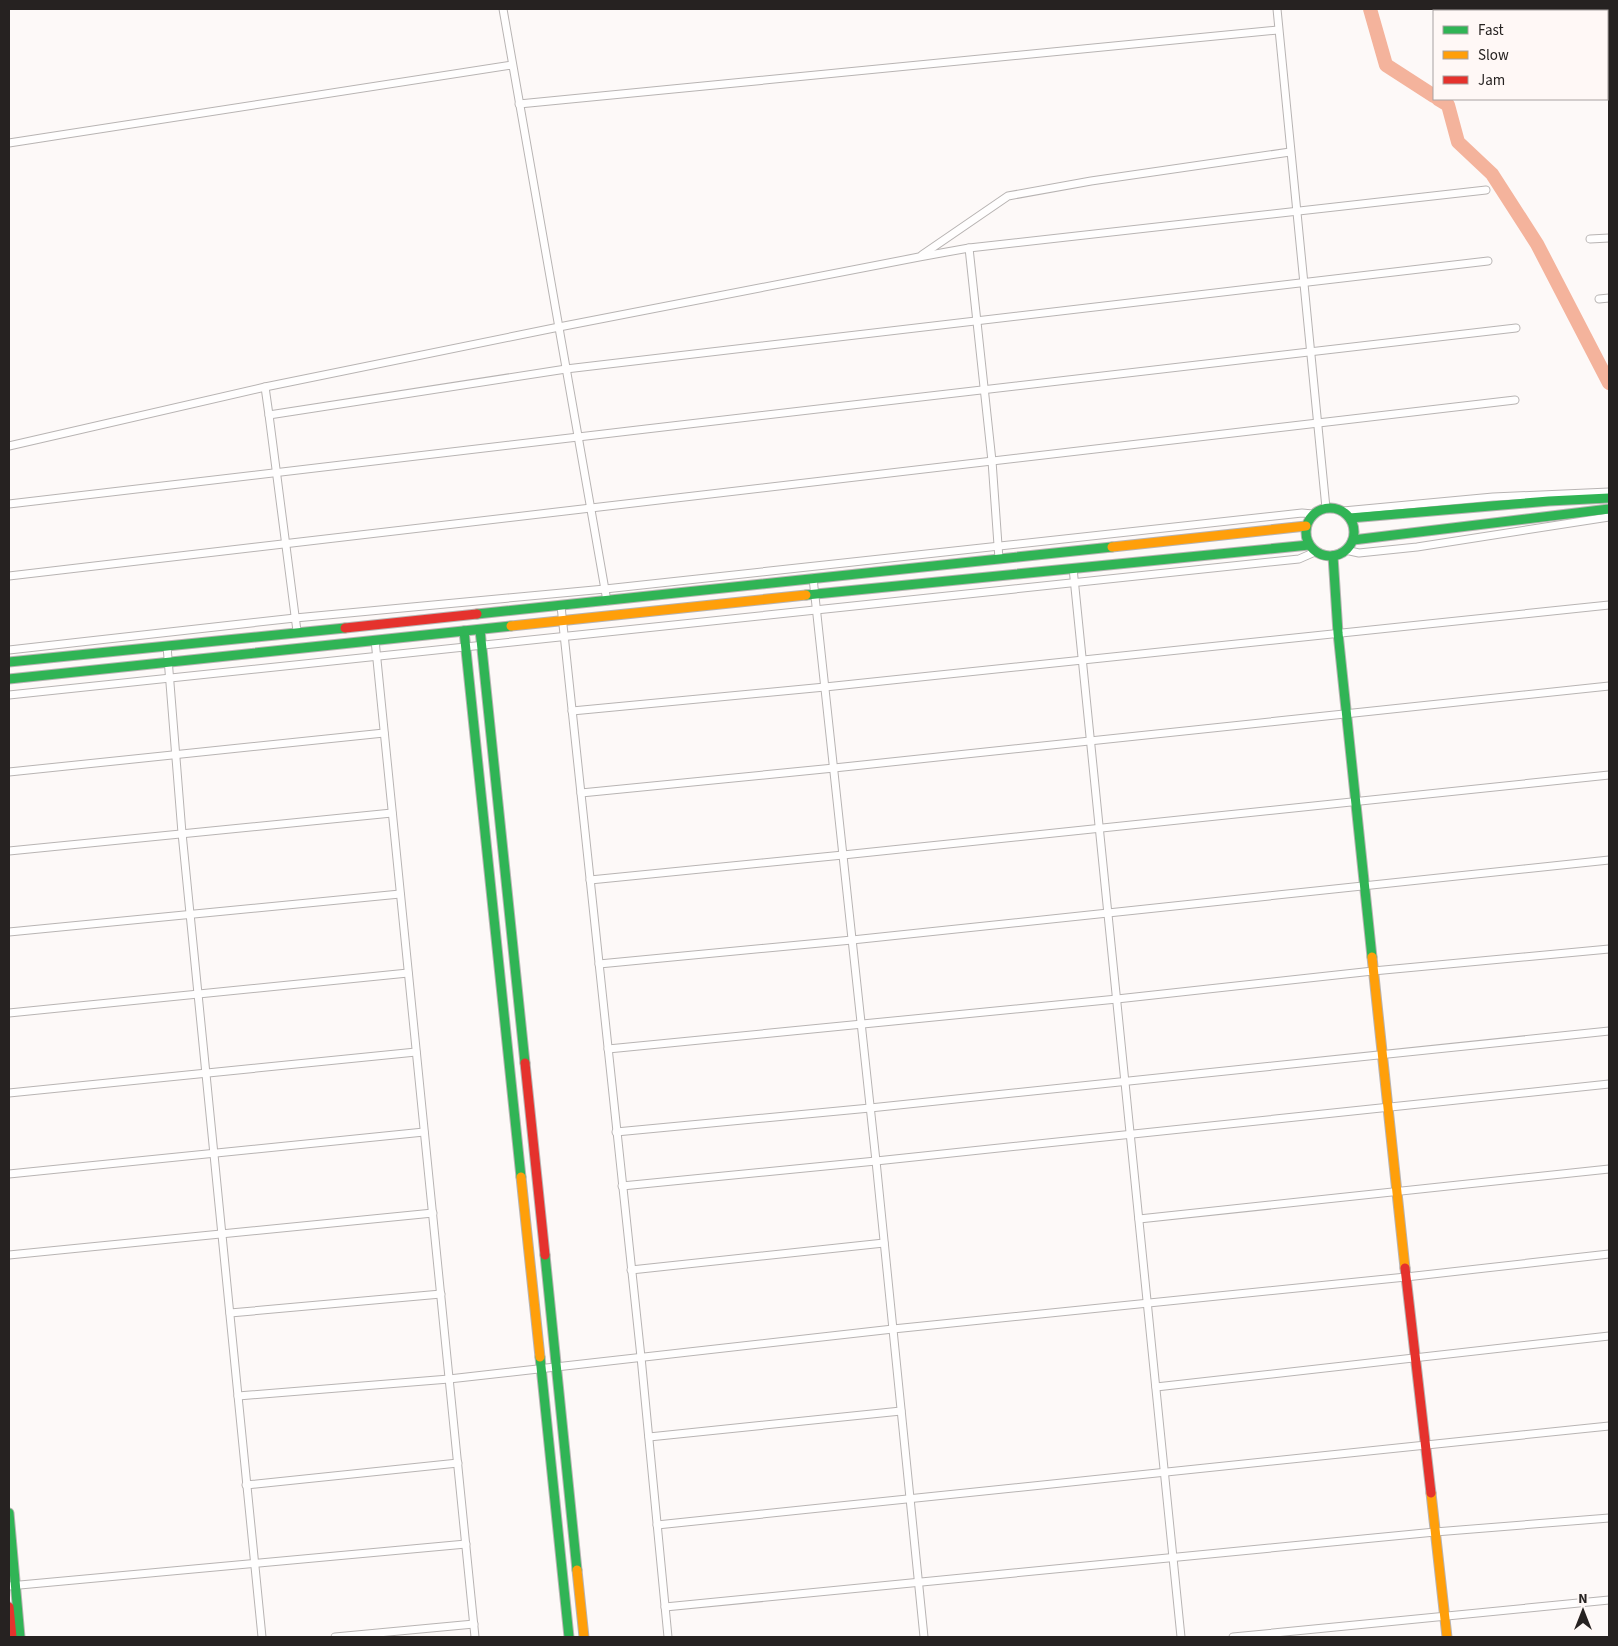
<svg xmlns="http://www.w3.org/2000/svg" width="1618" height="1646" font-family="'Source Sans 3',sans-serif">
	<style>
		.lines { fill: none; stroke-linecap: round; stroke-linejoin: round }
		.river { stroke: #f4b39c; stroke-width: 14 }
		.street-casing { stroke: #b8b4b3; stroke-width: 9 }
		.fast-casing { stroke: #b8b4b3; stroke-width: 11 }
		.slow-casing { stroke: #b8b4b3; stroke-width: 11 }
		.jam-casing { stroke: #b8b4b3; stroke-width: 11 }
		.street { stroke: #fffefe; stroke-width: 7 }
		.fast { stroke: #30b455; stroke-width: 9 }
		.slow { stroke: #ff9f0a; stroke-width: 9 }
		.jam { stroke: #e5322d; stroke-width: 9 }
	</style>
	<rect width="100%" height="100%" fill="#fdf9f8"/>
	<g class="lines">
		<g class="river">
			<polyline points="1370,9 1386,65 1434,96"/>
			<polyline points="1438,99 1448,105 1458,142 1492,174 1537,244 1609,383"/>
		</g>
		<g class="street-casing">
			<g id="street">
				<polyline points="503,9 607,601"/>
				<polyline points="1277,9 1326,508"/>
				<polyline points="519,104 1278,30"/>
				<polyline points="9,143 512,65"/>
				<polyline points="1590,239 1609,238"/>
				<polyline points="969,248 992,461 999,559"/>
				<polyline points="922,255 1008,196 1091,181 1290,152"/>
				<polyline points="1599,299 1609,298"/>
				<polyline points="265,387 269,415"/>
				<polyline points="9,446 265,387 559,327 919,257 969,248 1486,190"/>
				<path d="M9 504C511 443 1014 388 1516 328"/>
				<polyline points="1343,511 1493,497 1609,492"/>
				<polyline points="1345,550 1359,553 1417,547 1609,517"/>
				<polyline points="1073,568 1181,1637"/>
				<polyline points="9,576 1515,400"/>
				<polyline points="813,578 876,1161 924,1637"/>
				<polyline points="561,606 641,1357 668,1637"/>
				<polyline points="297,631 269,415 566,369 1488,261"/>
				<polyline points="375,640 475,1637"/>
				<polyline points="167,646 182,833 262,1637"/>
				<polyline points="9,650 295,618 605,589 1302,513 1313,514"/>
				<polyline points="9,695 1299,559 1315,552"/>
				<polyline points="572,711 825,687 1609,605"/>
				<polyline points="9,772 384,733"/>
				<polyline points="581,793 834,768 1609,686"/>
				<polyline points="9,851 392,813"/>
				<polyline points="590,880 843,855 1609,775"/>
				<polyline points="9,932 400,894"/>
				<polyline points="599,964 852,940 1609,860"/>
				<polyline points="9,1013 408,973"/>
				<polyline points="608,1049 1117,999 1373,971 1609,949"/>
				<polyline points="9,1093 416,1052"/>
				<polyline points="616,1132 870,1108 1609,1031"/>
				<polyline points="9,1174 424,1132"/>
				<polyline points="622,1186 876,1161 1609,1084"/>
				<polyline points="1139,1219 1609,1169"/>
				<polyline points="9,1255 433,1213"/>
				<polyline points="631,1270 884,1243"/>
				<polyline points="230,1313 441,1294"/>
				<polyline points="1156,1387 1609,1336"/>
				<polyline points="238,1396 449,1379 893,1329 1406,1277 1609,1254"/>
				<polyline points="649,1437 901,1411"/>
				<polyline points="246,1485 458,1463"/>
				<polyline points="657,1525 1609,1426"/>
				<polyline points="9,1586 466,1544"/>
				<polyline points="665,1607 1435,1532 1609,1518"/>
				<polyline points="335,1637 474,1624"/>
				<polyline points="1233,1637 1609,1600"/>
			</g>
		</g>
		<g class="fast-casing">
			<g id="fast">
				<circle cx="1330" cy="532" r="24"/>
				<polyline points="1350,518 1549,501 1609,498"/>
				<polyline points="1353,540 1609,509"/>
				<polyline points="1333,556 1338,633 1372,957"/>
				<polyline points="806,595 1309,545"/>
				<polyline points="477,614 1112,547"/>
				<polyline points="480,630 525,1063"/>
				<polyline points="464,631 521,1177"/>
				<polyline points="9,662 345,628"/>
				<polyline points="9,679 511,626"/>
				<polyline points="545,1255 577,1570"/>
				<polyline points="540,1357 569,1637"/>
				<polyline points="9,1513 20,1637"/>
			</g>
		</g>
		<g class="slow-casing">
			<g id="slow">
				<polyline points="1112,547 1306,526"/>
				<polyline points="511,626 806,595"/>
				<polyline points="1372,957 1405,1268"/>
				<polyline points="521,1177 540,1357"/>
				<polyline points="1431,1493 1447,1637"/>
				<polyline points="577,1570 584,1637"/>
			</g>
		</g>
		<g class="jam-casing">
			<g id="jam">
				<polyline points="345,628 477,614"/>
				<polyline points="525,1063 545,1255"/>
				<polyline points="1405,1268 1431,1493"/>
				<polyline points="9,1607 12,1637"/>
			</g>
		</g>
		<use href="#street" class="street"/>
		<use href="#fast" class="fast"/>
		<use href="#slow" class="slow"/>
		<use href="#jam" class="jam"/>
	</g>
	<rect width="1618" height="1646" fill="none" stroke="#262221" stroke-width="20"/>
	<rect x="1433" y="10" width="175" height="90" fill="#fff8f6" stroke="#a8a2a1"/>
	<rect x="1443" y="26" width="25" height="8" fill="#30b455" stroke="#a8a2a1"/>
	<text x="1478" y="35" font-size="15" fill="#262221">Fast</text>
	<rect x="1443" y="51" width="25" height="8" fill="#ff9f0a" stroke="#a8a2a1"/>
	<text x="1478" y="60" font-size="15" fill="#262221">Slow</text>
	<rect x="1443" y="76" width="25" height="8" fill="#e5322d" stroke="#a8a2a1"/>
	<text x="1478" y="85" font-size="15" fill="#262221">Jam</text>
	<g transform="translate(1583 1611)" stroke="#fff8f6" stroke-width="4" paint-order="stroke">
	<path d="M0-4L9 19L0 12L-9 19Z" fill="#262221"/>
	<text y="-8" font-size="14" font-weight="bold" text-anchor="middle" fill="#262221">N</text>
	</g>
</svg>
